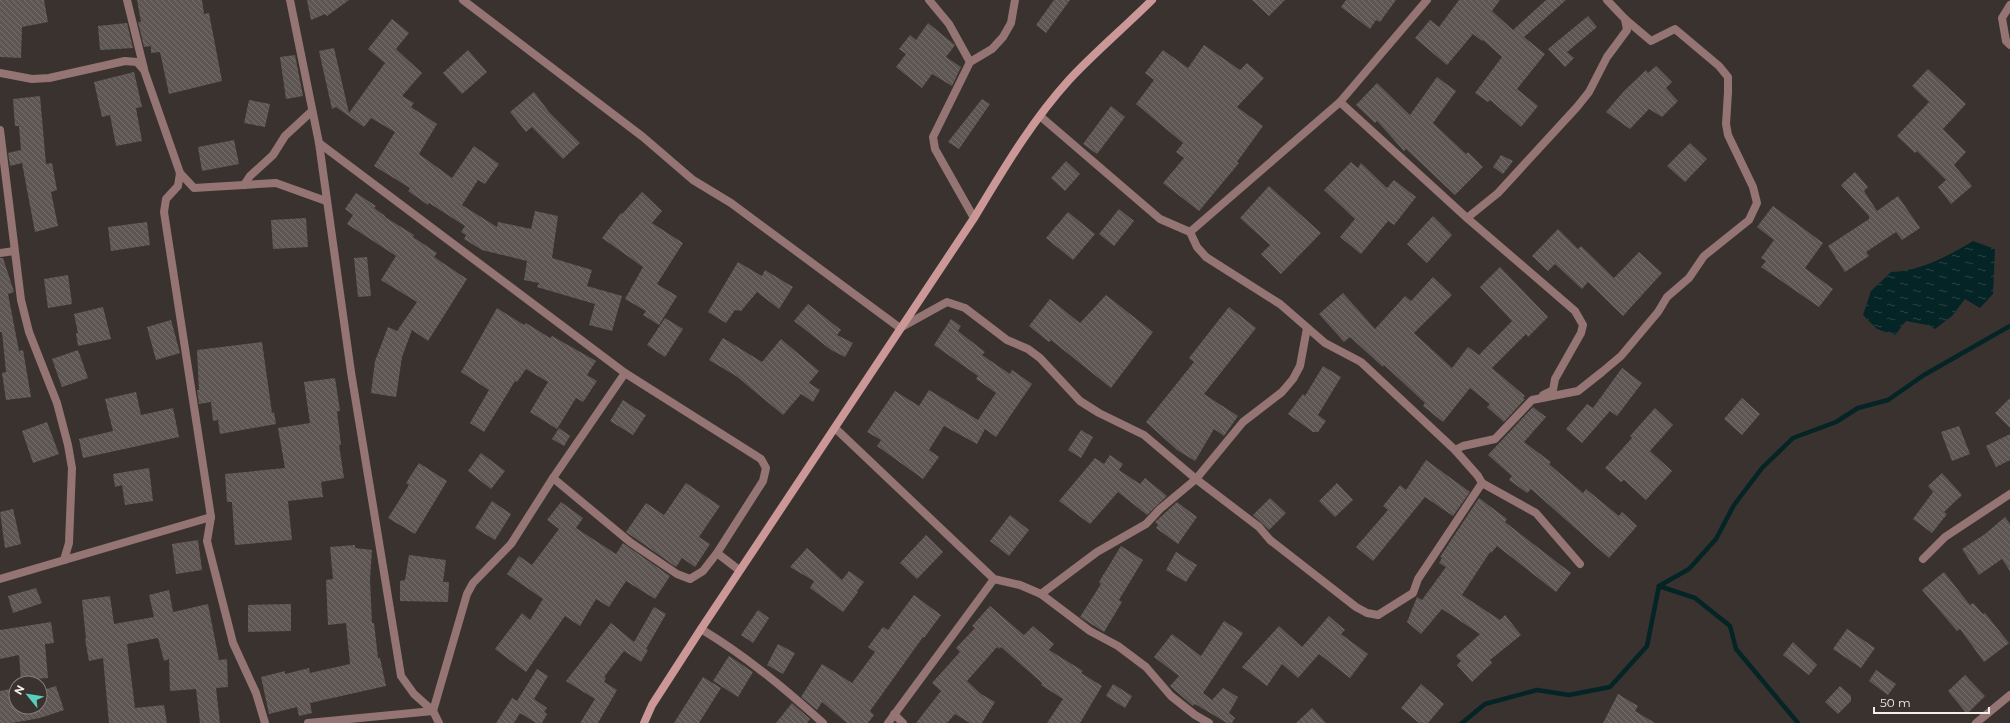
<svg xmlns="http://www.w3.org/2000/svg" width="2010" height="723" font-family="Montserrat,sans-serif">
	<style>
		.water { fill: url(#water-ripples) }
		.lines { fill: none; stroke-linecap: round; stroke-linejoin: round }
		.stream { stroke: #042426; stroke-width: 4.5 }
		.building { fill: url(#building-back-hatch) }
		.street { stroke: #957474; stroke-width: 8 }
		.secondary { stroke: #cb9797; stroke-width: 8 }
	</style>
	<defs>
		<pattern id="water-ripples" width="26" height="14" patternUnits="userSpaceOnUse"><rect width="26" height="14" fill="#042426"/><path d="M2 4q2-2 4 0t4 0M15 11q2-2 4 0t4 0" fill="none" stroke="#294446"/></pattern>
		<pattern id="building-back-hatch" width="6" height="6" patternUnits="userSpaceOnUse"><rect width="6" height="6" fill="#5e5652"/><path d="M-1 5l2 2M0 0l6 6M5-1l2 2" fill="none" stroke="#766f6b"/></pattern>
	</defs>
	<rect width="100%" height="100%" fill="#3a322f"/>
	<path class="water" d="M1973 241 1995 249 1993 294 1980 308 1965 299 1952 316 1935 329 1927 325 1906 321 1895 335 1877 329 1863 315 1871 291 1891 272C1921 271 1948 256 1973 241Z"/>
	<g class="lines">
		<g class="stream">
			<polyline points="1659,586 1695,598 1730,626 1736,649 1798,723"/>
			<polyline points="1462,723 1485,704 1537,690 1569,695 1610,687 1647,646 1659,586 1689,569 1716,539 1734,505 1762,468 1793,438 1836,422 1858,408 1888,400 1924,375 2010,326"/>
		</g>
	</g>
	<g class="building">
		<polygon points="0,0 44,0 48,22 22,27 21,58 0,57"/>
		<polygon points="137,0 202,0 204,14 209,13 222,81 169,94 160,52 151,53 151,46 144,47 138,22 141,22"/>
		<polygon points="307,0 349,0 327,16 325,14 311,20"/>
		<polygon points="1054,0 1070,0 1046,33 1036,25"/>
		<polygon points="1252,0 1285,0 1269,16"/>
		<polygon points="1346,0 1396,0 1380,22 1376,20 1370,29 1341,7"/>
		<polygon points="1459,0 1500,0 1492,11 1513,30 1546,0 1566,0 1524,37 1545,54 1517,89 1538,106 1521,127 1490,100 1488,102 1475,93 1502,57 1483,40 1482,41 1473,34 1447,65 1415,38 1430,20 1439,27"/>
		<polygon points="1588,16 1597,27 1567,52 1574,58 1565,67 1548,49"/>
		<polygon points="392,19 409,33 396,49 422,73 402,96 414,103 411,107 437,124 419,154 452,178 474,146 499,164 485,184 478,180 462,205 497,227 498,222 531,229 535,211 558,216 552,258 592,270 587,286 622,296 612,331 589,325 595,304 537,287 539,283 524,280 527,261 482,250 464,239 466,235 461,232 465,226 429,203 428,205 408,191 410,188 374,166 395,132 371,118 364,127 336,107 332,109 319,51 334,48 349,113 385,63 368,49"/>
		<polygon points="127,23 133,48 100,50 98,26"/>
		<polygon points="928,23 955,45 946,57 961,67 952,86 932,74 922,88 896,67 906,54 899,49 910,35 916,40"/>
		<polygon points="1204,45 1240,70 1247,63 1264,78 1237,107 1263,126 1237,162 1239,163 1199,211 1163,183 1184,158 1176,152 1183,143 1136,104 1154,80 1145,73 1163,50 1188,68"/>
		<polygon points="468,50 487,72 462,94 443,73"/>
		<polygon points="295,55 303,96 286,99 280,57"/>
		<polygon points="1656,66 1672,82 1666,88 1678,101 1662,117 1649,109 1630,129 1606,112 1624,91 1646,70 1648,73"/>
		<polygon points="1928,69 1966,104 1943,129 1966,152 1954,165 1972,186 1951,204 1938,187 1946,180 1917,151 1915,153 1897,136 1929,102 1912,86"/>
		<polygon points="134,72 142,107 136,108 142,141 116,146 110,115 102,117 94,82"/>
		<polygon points="1437,77 1456,91 1433,123 1466,154 1468,152 1483,167 1455,195 1406,149 1404,151 1377,121 1375,123 1356,105 1377,83 1410,115"/>
		<polygon points="534,92 549,112 580,143 563,159 532,127 526,132 510,112"/>
		<polygon points="40,96 46,164 52,163 57,190 51,192 58,226 35,232 22,163 10,166 8,153 21,150 19,126 15,126 13,99"/>
		<polygon points="982,99 990,104 959,149 948,142"/>
		<polygon points="249,100 270,104 265,127 244,123"/>
		<polygon points="1111,106 1125,117 1097,154 1083,144"/>
		<polygon points="234,140 239,164 202,171 198,147"/>
		<polygon points="1690,143 1707,159 1685,182 1667,166"/>
		<polygon points="1501,155 1513,161 1503,174 1493,167"/>
		<polygon points="1066,161 1080,174 1065,191 1051,178"/>
		<polygon points="1351,162 1358,168 1361,163 1387,188 1394,180 1416,197 1394,225 1388,221 1361,254 1340,237 1355,219 1324,190"/>
		<polygon points="1855,172 1868,187 1864,191 1877,211 1898,196 1920,228 1902,240 1896,232 1866,252 1869,256 1845,272 1828,246 1869,219 1869,216 1841,185"/>
		<polygon points="1269,186 1321,233 1281,274 1261,254 1270,245 1240,218"/>
		<polygon points="642,192 662,211 652,223 683,243 657,284 677,296 659,325 643,315 646,311 625,299 643,267 602,238 621,213 622,214"/>
		<polygon points="356,193 376,206 374,208 385,216 385,217 414,235 413,237 437,253 434,257 467,279 428,341 412,330 402,357 396,397 371,393 375,361 388,327 397,331 417,302 381,280 396,256 347,224 353,215 345,209"/>
		<polygon points="1773,206 1823,243 1805,268 1833,289 1819,307 1761,267 1766,261 1761,258 1774,240 1757,227"/>
		<polygon points="1119,209 1134,221 1114,246 1099,234"/>
		<polygon points="1068,212 1095,234 1073,260 1046,238"/>
		<polygon points="1433,216 1452,235 1427,263 1407,244"/>
		<polygon points="306,218 308,247 273,249 271,220"/>
		<polygon points="147,222 150,245 111,251 108,227"/>
		<polygon points="1558,229 1578,249 1581,246 1614,278 1639,252 1662,273 1623,316 1588,282 1582,289 1555,264 1548,271 1532,256"/>
		<polygon points="367,257 371,296 358,297 354,258"/>
		<polygon points="0,258 3,258 14,292 8,294 19,351 23,350 31,397 6,400 2,373 6,372 2,332 0,332"/>
		<polygon points="738,262 762,276 765,270 793,287 779,309 757,292 741,311 735,310 726,323 708,312"/>
		<polygon points="1500,267 1548,317 1528,337 1526,334 1492,368 1525,396 1523,398 1525,399 1504,422 1487,407 1490,404 1470,388 1443,422 1423,406 1425,403 1384,365 1383,367 1350,337 1344,342 1319,314 1343,293 1375,329 1405,296 1411,301 1433,277 1452,295 1414,333 1452,368 1468,347 1479,355 1512,321 1480,287"/>
		<polygon points="68,275 72,304 48,308 44,279"/>
		<polygon points="1106,295 1153,332 1111,388 1051,340 1049,342 1029,326 1050,299 1080,323"/>
		<polygon points="808,304 841,330 837,335 853,343 845,357 831,350 794,321"/>
		<polygon points="103,307 111,339 78,346 76,333 78,333 74,314"/>
		<polygon points="1229,307 1256,328 1204,394 1238,416 1224,436 1214,429 1195,461 1177,450 1146,422 1194,362 1189,358"/>
		<polygon points="497,308 524,325 526,323 550,338 552,336 596,361 587,375 597,381 583,402 576,398 557,429 530,412 548,382 526,369 517,382 515,381 484,432 470,423 489,390 461,372"/>
		<polygon points="665,318 683,329 665,357 647,345"/>
		<polygon points="951,319 961,326 958,331 985,352 982,355 1010,374 1012,370 1032,384 996,437 985,429 977,444 944,426 929,450 939,457 923,479 877,446 881,440 867,432 895,391 919,406 929,390 978,420 996,393 976,379 978,376 934,345"/>
		<polygon points="171,320 180,353 156,360 147,327"/>
		<polygon points="723,338 762,362 781,339 819,371 809,383 820,390 813,402 801,394 783,415 736,376 709,360"/>
		<polygon points="262,342 272,413 274,412 276,424 220,434 218,420 213,421 211,402 199,404 197,390 199,390 197,350"/>
		<polygon points="78,350 88,378 62,387 52,359"/>
		<polygon points="1323,366 1341,377 1318,415 1326,421 1318,432 1313,432 1288,414 1303,394 1305,396"/>
		<polygon points="1622,368 1642,383 1617,416 1610,411 1582,443 1566,429 1587,404 1593,408"/>
		<polygon points="335,378 340,411 337,411 341,445 339,445 344,478 321,482 323,497 288,501 292,540 235,545 232,502 227,502 225,474 285,468 278,428 310,423 304,382"/>
		<polygon points="136,392 141,415 173,408 179,437 83,458 79,439 113,431 105,399"/>
		<polygon points="1742,398 1760,414 1742,435 1724,419"/>
		<polygon points="2010,398 2010,428 1995,413"/>
		<polygon points="623,400 646,415 633,435 610,421"/>
		<polygon points="1533,407 1546,417 1524,442 1551,462 1549,464 1583,493 1586,489 1619,516 1622,512 1637,526 1609,558 1531,489 1527,493 1509,480 1512,476 1488,455"/>
		<polygon points="1655,408 1673,425 1650,451 1672,471 1646,500 1624,480 1621,482 1605,468 1632,438 1630,436"/>
		<polygon points="47,422 59,454 33,463 22,431"/>
		<polygon points="1959,426 1970,454 1952,461 1941,432"/>
		<polygon points="559,428 570,436 564,446 552,439"/>
		<polygon points="1081,430 1093,437 1081,458 1068,450"/>
		<polygon points="2010,434 2010,460 1996,467 1986,446"/>
		<polygon points="481,453 505,471 491,489 468,471"/>
		<polygon points="1110,455 1123,464 1119,470 1140,484 1145,478 1167,496 1147,515 1118,492 1090,524 1059,501 1095,458 1104,464"/>
		<polygon points="1426,460 1470,492 1453,516 1425,497 1373,561 1356,547 1388,510 1383,506 1400,485 1406,490"/>
		<polygon points="419,463 447,481 415,534 388,518 409,485 406,483"/>
		<polygon points="149,468 153,501 125,505 122,485 115,487 113,474"/>
		<polygon points="1942,473 1962,495 1944,512 1947,514 1932,533 1913,519 1933,492 1928,486"/>
		<polygon points="686,483 720,506 699,537 710,544 695,567 682,558 676,567 626,532 646,503 664,515"/>
		<polygon points="1337,483 1353,500 1335,517 1319,501"/>
		<polygon points="1270,498 1286,513 1269,530 1253,515"/>
		<polygon points="1479,498 1507,519 1505,522 1571,573 1556,592 1497,546 1491,553 1490,552 1462,595 1500,620 1505,615 1521,635 1490,660 1492,663 1472,682 1457,665 1461,661 1456,656 1480,634 1442,609 1421,634 1407,622 1417,597 1422,600 1446,567 1439,563 1442,558 1440,557"/>
		<polygon points="492,501 511,514 495,540 475,528"/>
		<polygon points="561,502 583,518 576,528 616,554 623,543 670,576 655,599 626,581 609,607 596,599 580,626 565,616 526,672 495,649 522,613 530,620 543,599 507,574 519,556 532,565 559,529 547,520"/>
		<polygon points="1177,502 1197,517 1178,544 1156,528 1158,525 1155,522"/>
		<polygon points="13,509 21,544 5,548 0,512"/>
		<polygon points="1010,515 1029,530 1009,556 990,541"/>
		<polygon points="2005,517 2010,524 2010,571 2002,559 1979,575 1962,549 1985,534"/>
		<polygon points="926,535 943,552 917,579 900,563"/>
		<polygon points="198,540 202,570 176,574 172,544"/>
		<polygon points="355,545 355,548 372,550 370,579 372,623 374,623 378,658 380,658 386,686 310,703 312,713 299,716 297,707 269,714 261,677 285,671 285,674 309,668 310,673 350,664 346,623 328,625 326,580 333,579 330,547"/>
		<polygon points="1121,546 1143,560 1119,600 1122,602 1104,632 1080,617 1101,584 1099,582"/>
		<polygon points="807,548 842,580 849,571 864,582 857,591 858,592 843,612 810,588 814,581 790,567"/>
		<polygon points="1176,552 1197,565 1186,582 1166,570"/>
		<polygon points="409,555 446,560 443,582 449,582 448,602 400,601 400,581 405,580"/>
		<polygon points="1944,572 1970,605 1973,603 1983,614 1985,613 2009,643 1984,662 1960,629 1957,631 1922,590"/>
		<polygon points="36,588 42,603 13,613 8,596"/>
		<polygon points="169,590 173,612 208,604 219,660 227,659 228,687 216,688 220,723 200,723 196,689 170,691 169,659 164,661 158,638 127,644 135,708 164,705 167,723 109,723 103,658 89,661 85,639 86,639 82,600 110,596 114,624 154,617 149,595"/>
		<polygon points="914,595 941,615 924,638 923,637 870,711 874,715 868,723 847,723 822,702 817,710 801,697 822,664 852,683 875,652 868,647 883,627 888,630"/>
		<polygon points="291,604 291,631 248,632 248,605"/>
		<polygon points="990,606 1024,635 1033,626 1054,644 1049,650 1083,671 1081,673 1102,686 1080,723 1047,723 1063,699 1041,685 1042,683 1001,647 999,649 997,647 967,681 981,694 995,702 982,723 970,723 955,714 947,723 916,723 941,691 932,683 960,652 956,648 975,628 972,626"/>
		<polygon points="654,607 666,614 646,649 648,650 641,662 624,651 604,677 606,678 604,682 617,690 598,723 580,723 595,699 566,681 611,623 634,642"/>
		<polygon points="758,610 769,618 753,643 741,635"/>
		<polygon points="1329,616 1345,630 1341,634 1368,654 1350,678 1319,654 1298,678 1282,664 1267,686 1242,667 1279,626 1302,647"/>
		<polygon points="1224,621 1243,633 1203,693 1212,700 1223,688 1238,697 1229,713 1235,718 1232,723 1227,723 1195,704 1193,706 1170,686 1179,676 1154,657 1172,634 1201,656"/>
		<polygon points="51,622 54,643 45,644 48,678 21,680 19,655 0,659 0,630"/>
		<polygon points="1847,629 1875,648 1861,668 1833,649"/>
		<polygon points="1793,642 1817,665 1809,675 1783,655"/>
		<polygon points="778,644 795,653 783,674 767,665"/>
		<polygon points="729,656 753,672 738,697 713,681"/>
		<polygon points="537,669 548,676 534,699 547,708 544,712 547,714 542,723 536,723 520,713 514,723 496,723 512,698 517,701"/>
		<polygon points="1876,670 1896,684 1888,695 1869,681"/>
		<polygon points="1965,675 1985,696 1967,714 1948,691"/>
		<polygon points="703,677 721,688 699,723 674,723"/>
		<polygon points="1113,684 1132,696 1125,708 1106,696"/>
		<polygon points="1421,684 1444,704 1428,723 1419,723 1401,708"/>
		<polygon points="56,686 64,710 40,718 12,723 0,723 0,691 16,688 16,707 40,707 40,691"/>
		<polygon points="1840,686 1851,696 1851,701 1838,714 1825,702"/>
		<polygon points="1618,694 1638,706 1635,711 1655,723 1603,723"/>
		<polygon points="792,703 810,719 807,723 776,723"/>
		<polygon points="1312,708 1326,723 1296,723"/>
	</g>
	<g class="lines">
		<g class="street">
			<polyline points="127,0 144,69"/>
			<polyline points="290,0 319,143 351,372 401,676 414,694 433,711 439,723"/>
			<polyline points="463,0 643,137 693,180 731,203 900,328 947,302 965,308 1007,340 1028,349 1040,358 1080,401 1099,413 1144,435 1196,479 1259,527 1270,540 1356,607 1367,613 1378,615 1413,593 1418,579 1482,483 1478,476 1455,450"/>
			<polyline points="929,0 949,24 970,62"/>
			<polyline points="2010,5 2002,18 2006,41 2010,45"/>
			<polyline points="0,73 32,79 49,78 125,61 137,62 144,70 180,173 178,186 166,199 164,212 211,517 207,541 233,643 256,693 265,723"/>
			<polyline points="1340,102 1467,218 1575,311 1583,325 1581,333 1555,379 1553,390 1543,395"/>
			<polyline points="1040,116 1160,219 1190,232 1197,247 1206,257 1280,304 1325,343 1361,362 1455,450 1463,446 1495,439 1532,400 1578,391 1602,372 1621,356 1658,312 1667,297 1689,278 1704,256 1749,220 1757,203 1753,187 1728,135 1726,124 1728,92 1728,77 1719,66 1675,29 1651,41 1625,19 1607,0"/>
			<polyline points="0,130 21,300 29,332 57,403 68,445 72,468 69,543 64,560"/>
			<polyline points="319,143 625,373 761,459 766,468 763,481 717,553 703,571 690,579 677,574 630,542 553,478"/>
			<polyline points="180,173 194,188 276,183 326,201"/>
			<polyline points="244,185 250,176 273,155 285,136 312,111"/>
			<polyline points="974,218 935,149 933,137 970,62 992,49 1003,37 1011,23 1015,0"/>
			<polyline points="1467,218 1498,193 1577,107 1589,92 1607,57 1627,30 1625,19"/>
			<polyline points="1190,232 1340,102 1427,0"/>
			<polyline points="0,253 14,251"/>
			<polyline points="835,428 994,579 1020,585 1041,594 1090,631 1118,646 1146,667 1171,696 1195,715 1209,723"/>
			<polyline points="1482,483 1536,513 1580,564"/>
			<polyline points="717,553 739,570"/>
			<polyline points="1923,559 1945,537 2010,494"/>
			<polyline points="0,579 211,517"/>
			<polyline points="1041,594 1097,552 1146,524 1160,509 1196,479 1243,422 1282,392 1293,379 1300,366 1307,328"/>
			<path d="M701 629C746 656 784 688 823 723"/>
			<polyline points="894,714 903,723"/>
			<polyline points="308,723 433,711 467,594 473,583 511,544 553,478 625,373"/>
			<polyline points="888,723 994,579"/>
			<polyline points="1976,723 2010,695"/>
		</g>
		<path class="secondary" d="M644 723 652 705 701 629 974 218C1003 170 1031 122 1069 80 1095 52 1125 27 1152 0"/>
	</g>
	<g transform="translate(28 695) rotate(300)"><circle r="19" fill="#3a322f" stroke="#847d7a"/>
	<path d="M0-3L7 15L0 10L-7 15Z" fill="#5acebd"/>
	<text y="-6" font-size="11" font-weight="bold" text-anchor="middle" fill="#f3eeeb">N</text>
	</g>
	<path d="M1874 707v6h115v-6" fill="none" stroke="#f3eeeb" stroke-width="2"/>
	<text x="1880" y="707" font-size="12" fill="#f3eeeb" stroke="#3a322f" stroke-width="3" paint-order="stroke">50 m</text>
</svg>
